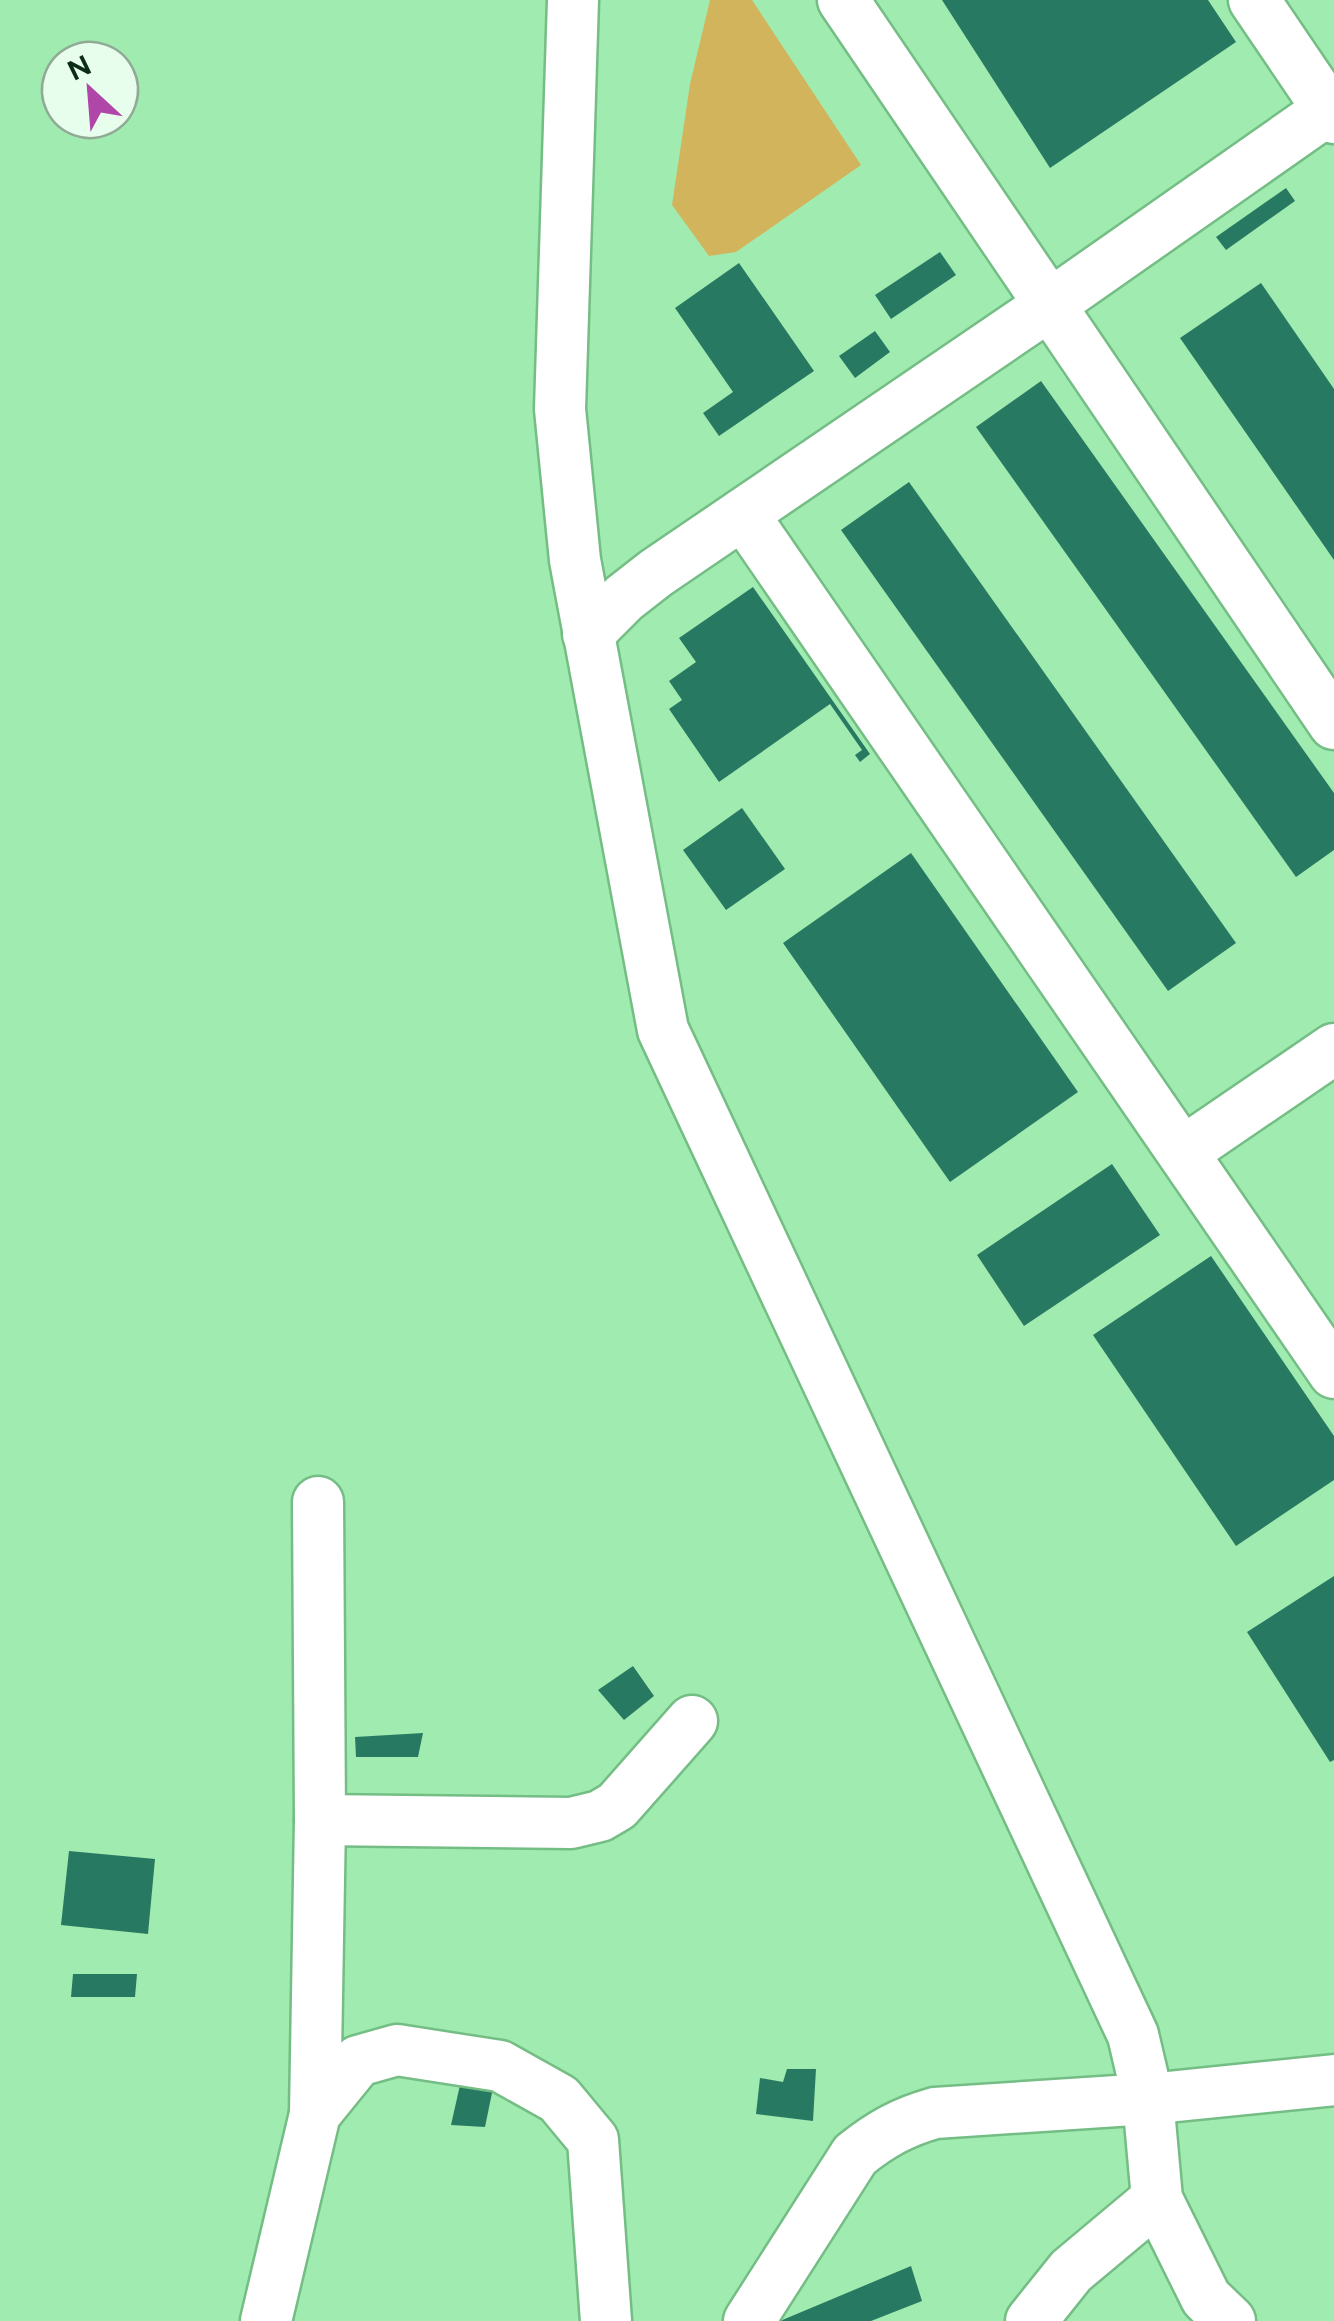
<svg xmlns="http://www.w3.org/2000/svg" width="1334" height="2321" font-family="Figtree,sans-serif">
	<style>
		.green { fill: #d2b45d }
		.building { fill: #287962 }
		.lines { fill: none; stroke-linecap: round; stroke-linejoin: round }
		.minor-casing { stroke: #74bd85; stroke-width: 55 }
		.minor { stroke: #fff; stroke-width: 50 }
	</style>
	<rect width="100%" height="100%" fill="#a0ebb0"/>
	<polygon class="green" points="710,0 752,0 861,165 736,252 709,256 672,205 690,84"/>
	<g class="building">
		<polygon points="942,0 1208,0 1236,42 1050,168"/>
		<polygon points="1286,188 1295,201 1226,250 1216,237"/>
		<polygon points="940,252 956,275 891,319 875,295"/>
		<polygon points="739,263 814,371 719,436 703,413 733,392 675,308"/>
		<polygon points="1261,283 1334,389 1334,560 1180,338"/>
		<polygon points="875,331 890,352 855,378 839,356"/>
		<polygon points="1041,381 1334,793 1334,850 1296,877 976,427"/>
		<polygon points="909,482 1236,943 1168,991 841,530"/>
		<polygon points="753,587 870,754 860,762 855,755 862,750 830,704 719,782 669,709 682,700 669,681 696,662 679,638"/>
		<polygon points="742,808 785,869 726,910 683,850"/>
		<polygon points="911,853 1078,1092 950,1182 783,943"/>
		<polygon points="1112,1164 1160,1235 1024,1326 977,1255"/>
		<polygon points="1211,1256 1334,1436 1334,1480 1236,1546 1093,1335"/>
		<polygon points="1334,1576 1334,1760 1330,1762 1247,1632"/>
		<polygon points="633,1666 654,1696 624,1720 598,1690"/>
		<polygon points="423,1733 418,1757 356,1757 355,1737"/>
		<polygon points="69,1851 155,1859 148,1934 61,1925"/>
		<polygon points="73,1974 137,1974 135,1997 71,1997"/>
		<polygon points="787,2069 816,2069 813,2121 756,2114 760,2078 783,2082"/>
		<polygon points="460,2085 493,2088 485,2127 451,2125"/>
		<polygon points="911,2266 922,2301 871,2321 780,2321"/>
	</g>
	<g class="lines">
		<g class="minor-casing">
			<g id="minor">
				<polyline points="573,0 560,409 575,560 663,1030 1133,2035 1148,2099 1157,2199 1206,2298 1230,2321"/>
				<polyline points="843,0 1334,724"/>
				<polyline points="1254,0 1334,118"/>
				<polyline points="743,514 1334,1373"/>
				<polyline points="588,634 624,598 656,573 1048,306 1328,110"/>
				<polyline points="1183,1152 1334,1049"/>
				<polyline points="320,1820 571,1823 600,1816 617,1806 692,1721"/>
				<polyline points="315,2114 320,1820 318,1502"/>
				<polyline points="266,2321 315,2114 358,2061 397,2050 500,2066 559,2099 593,2140 606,2321"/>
				<path d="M749 2321 855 2155C881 2134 903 2122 935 2113L1148 2099 1334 2080"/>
				<polyline points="1031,2321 1071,2271 1157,2199"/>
			</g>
		</g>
		<use href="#minor" class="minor"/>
	</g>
	<g transform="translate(90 90) rotate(334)"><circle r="48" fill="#e8feec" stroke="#90aa96" stroke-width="2.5"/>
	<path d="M0-8L18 38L0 25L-18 38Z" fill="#af46a8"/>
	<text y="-15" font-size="28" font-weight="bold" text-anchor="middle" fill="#0d2c16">N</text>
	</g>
</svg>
